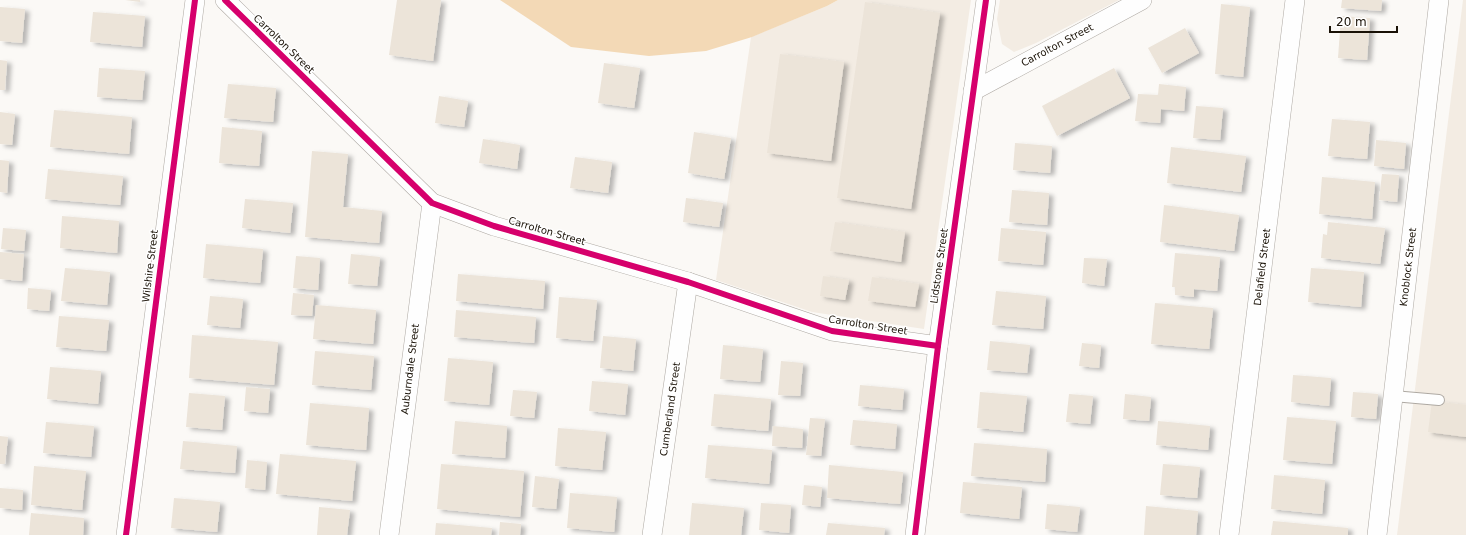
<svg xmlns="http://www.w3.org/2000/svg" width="1466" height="535" font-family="'DejaVu Sans',sans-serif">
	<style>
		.built { fill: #f3ece3 }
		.green { fill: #f3d9b6 }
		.building { fill: #ece4d9; filter: url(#shadow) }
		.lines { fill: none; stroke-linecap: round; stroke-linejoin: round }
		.service-casing { stroke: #aea9a3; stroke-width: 12 }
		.minor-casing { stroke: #aea9a3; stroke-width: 20 }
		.service { stroke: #fefefe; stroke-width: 10 }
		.minor { stroke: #fefefe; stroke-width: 19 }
		.cycleway-casing { stroke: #fff; stroke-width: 8 }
		.cycleway { stroke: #d6006c; stroke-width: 6 }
		.labels { text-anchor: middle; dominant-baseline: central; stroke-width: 3; stroke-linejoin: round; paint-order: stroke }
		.street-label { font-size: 10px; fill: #191106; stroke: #fff }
	</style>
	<defs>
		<filter id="shadow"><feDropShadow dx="4.5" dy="2.5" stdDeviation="2" flood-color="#0004"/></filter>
	</defs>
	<rect width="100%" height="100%" fill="#fbf9f6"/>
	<g class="built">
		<polygon points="838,0 971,0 924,329 812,312 716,280 751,37 827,6"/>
		<polygon points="1000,0 1119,0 1036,43 1014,52 1002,44 997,19"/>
		<polygon points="1463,0 1466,0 1466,535 1397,535"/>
	</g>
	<polygon class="green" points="500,0 838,0 827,6 752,37 706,51 649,56 571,47"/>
	<g class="building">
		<polygon points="125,0 140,0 140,2"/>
		<polygon points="397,0 441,0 433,61 389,55"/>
		<polygon points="1342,0 1382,0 1381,11 1341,8"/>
		<polygon points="865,2 940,13 911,209 837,198"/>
		<polygon points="1221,4 1250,7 1243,77 1215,74"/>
		<polygon points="0,7 25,9 22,43 0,41"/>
		<polygon points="93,12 145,16 142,47 90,42"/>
		<polygon points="1341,16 1370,18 1367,60 1338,58"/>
		<polygon points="1185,28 1199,53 1162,73 1148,48"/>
		<polygon points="780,54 844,62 831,161 767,153"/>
		<polygon points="0,60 7,61 5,90 0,90"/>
		<polygon points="604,63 640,68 634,108 598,103"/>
		<polygon points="99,68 145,71 142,100 97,97"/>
		<polygon points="1114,68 1130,98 1057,136 1042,106"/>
		<polygon points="228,84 276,88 273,122 224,118"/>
		<polygon points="1159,84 1186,87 1184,111 1161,109 1160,123 1135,121 1138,94 1158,95"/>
		<polygon points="439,96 468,101 464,127 435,123"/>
		<polygon points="1196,106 1223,108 1220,140 1193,138"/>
		<polygon points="54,110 132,117 129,154 50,147"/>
		<polygon points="0,112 15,114 12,145 0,144"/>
		<polygon points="1332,119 1370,122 1367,159 1328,156"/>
		<polygon points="222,127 262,131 259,166 219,163"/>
		<polygon points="694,132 731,138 724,179 688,173"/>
		<polygon points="483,139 520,145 517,169 479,163"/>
		<polygon points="1376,140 1406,143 1404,169 1374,166"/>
		<polygon points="1015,143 1052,146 1050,173 1013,170"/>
		<polygon points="1171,147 1246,156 1241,192 1167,183"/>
		<polygon points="312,151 348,154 343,207 382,211 379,243 305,237"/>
		<polygon points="575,157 612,162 608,193 570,188"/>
		<polygon points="0,160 9,161 7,193 0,192"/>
		<polygon points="48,169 123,176 120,205 45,199"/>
		<polygon points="1382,174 1399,175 1397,202 1379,200"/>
		<polygon points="1322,177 1375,182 1372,219 1319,214"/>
		<polygon points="1012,190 1049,193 1047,225 1009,222"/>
		<polygon points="686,198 723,203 719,227 683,222"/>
		<polygon points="245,199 293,203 290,233 242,228"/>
		<polygon points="1164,205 1239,215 1234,251 1160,242"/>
		<polygon points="62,216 119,221 117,253 60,248"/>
		<polygon points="835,222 905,232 901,262 830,251"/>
		<polygon points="1328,222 1385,228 1380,264 1321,258 1323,234 1327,235"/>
		<polygon points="3,228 26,230 24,251 1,249"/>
		<polygon points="1001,228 1046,232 1043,265 998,261"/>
		<polygon points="206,244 263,249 260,283 203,278"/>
		<polygon points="0,252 24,254 22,281 0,279"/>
		<polygon points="1175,253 1220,257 1217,291 1194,289 1194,297 1175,295 1175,287 1172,287"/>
		<polygon points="351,254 380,257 377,286 348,284"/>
		<polygon points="296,256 320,258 318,290 293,288"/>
		<polygon points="1084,258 1107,259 1104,286 1082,283"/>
		<polygon points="65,268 110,272 107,305 61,301"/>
		<polygon points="1311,268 1364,272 1361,307 1308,302"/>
		<polygon points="458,274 545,281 543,309 456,301"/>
		<polygon points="823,276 849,280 845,300 820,296"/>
		<polygon points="872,277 919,284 915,307 868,301"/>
		<polygon points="28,288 51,290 49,311 27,309"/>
		<polygon points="996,291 1046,296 1043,329 992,325"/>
		<polygon points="293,293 314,295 312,316 291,315"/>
		<polygon points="210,296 243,299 240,328 207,325"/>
		<polygon points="559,297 597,300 593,341 556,338"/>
		<polygon points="1155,303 1213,308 1209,349 1151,344"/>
		<polygon points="316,305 376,310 373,344 313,339"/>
		<polygon points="456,310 536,317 534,343 454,337"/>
		<polygon points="59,316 109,320 106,351 56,347"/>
		<polygon points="192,335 278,342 274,385 189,378"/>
		<polygon points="603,336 636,339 633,371 600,368"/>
		<polygon points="990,341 1030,345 1027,373 987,370"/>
		<polygon points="1082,343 1101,345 1099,368 1079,366"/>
		<polygon points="723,345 763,349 760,382 720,379"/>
		<polygon points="315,351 374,356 371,390 312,385"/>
		<polygon points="448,358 493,362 489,405 444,401"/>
		<polygon points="781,361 803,363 800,396 778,395"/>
		<polygon points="50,367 101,371 98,404 47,399"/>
		<polygon points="1293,375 1331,378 1329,406 1291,402"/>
		<polygon points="592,381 628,384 625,415 589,411"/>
		<polygon points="860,385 904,389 902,410 858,406"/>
		<polygon points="246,387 270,389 268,413 244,411"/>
		<polygon points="513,390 537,392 534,418 510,416"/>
		<polygon points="980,392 1027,396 1023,432 977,428"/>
		<polygon points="1353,392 1378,394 1376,419 1351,417"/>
		<polygon points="189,393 225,396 222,430 186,427"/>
		<polygon points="714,394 771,399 768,431 711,426"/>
		<polygon points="1069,394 1093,396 1090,424 1066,422"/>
		<polygon points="1125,394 1151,397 1149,421 1123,419"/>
		<polygon points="1432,401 1466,405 1466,437 1428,432"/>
		<polygon points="310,403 369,408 366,450 306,445"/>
		<polygon points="1287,417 1336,421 1332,464 1283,460"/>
		<polygon points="810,418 825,419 821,456 806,455"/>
		<polygon points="853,420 897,424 895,449 850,445"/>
		<polygon points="455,421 507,426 505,458 452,454"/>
		<polygon points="1158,421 1210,426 1208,450 1156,445"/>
		<polygon points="46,422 94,426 91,457 43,453"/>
		<polygon points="773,426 803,429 802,448 772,446"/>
		<polygon points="558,428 606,432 602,470 555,466"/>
		<polygon points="0,436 8,437 5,464 0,464"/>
		<polygon points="183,441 237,446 235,473 180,469"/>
		<polygon points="974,443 1047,449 1045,482 971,476"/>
		<polygon points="708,445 772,450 769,484 705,478"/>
		<polygon points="280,454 356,461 352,501 276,494"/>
		<polygon points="247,460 267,462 265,490 245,488"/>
		<polygon points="441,464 524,471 520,517 437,509"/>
		<polygon points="1163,464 1200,467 1197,498 1160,495"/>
		<polygon points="829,465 903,472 900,504 827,498"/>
		<polygon points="34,466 86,471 82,510 31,505"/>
		<polygon points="1274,475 1325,480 1322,514 1271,509"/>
		<polygon points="535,476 559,479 556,509 532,507"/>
		<polygon points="963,482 1022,487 1019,519 960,513"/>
		<polygon points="804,485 822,487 820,507 802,505"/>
		<polygon points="0,488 23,490 22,510 0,508"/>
		<polygon points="570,493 617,497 614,532 567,528"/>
		<polygon points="174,498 220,502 217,532 171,528"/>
		<polygon points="692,503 744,508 741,535 689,535"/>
		<polygon points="761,503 791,505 789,533 759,530"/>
		<polygon points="1047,504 1080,507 1077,532 1045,529"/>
		<polygon points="1146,506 1198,511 1196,535 1144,535"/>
		<polygon points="319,507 350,510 347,535 317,535"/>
		<polygon points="31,513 84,518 83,535 29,535"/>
		<polygon points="1273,521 1348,528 1348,535 1271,535"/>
		<polygon points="500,522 521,524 520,535 499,535"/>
		<polygon points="436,523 492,528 491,535 435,535"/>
		<polygon points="828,523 885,528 884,535 826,535"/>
	</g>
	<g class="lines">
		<g class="service-casing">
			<polyline id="service" points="1393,396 1439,400"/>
		</g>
		<g class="minor-casing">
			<g id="minor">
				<polyline points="225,0 432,203 494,226 688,282 832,331 938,346"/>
				<polyline points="973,91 1142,0"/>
				<polyline points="126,535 195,0"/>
				<polyline points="389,535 432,203"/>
				<polyline points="652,535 688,282"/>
				<polyline points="915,535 938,346 986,0"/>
				<polyline points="1229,535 1295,0"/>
				<polyline points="1377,535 1439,0"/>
			</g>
		</g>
		<use href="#service" class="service"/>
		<use href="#minor" class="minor"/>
		<g class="cycleway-casing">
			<g id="cycleway">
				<polyline points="225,0 432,203 494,226 688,282 832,331 938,346"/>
				<polyline points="126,535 195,0"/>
				<polyline points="915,535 938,346 986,0"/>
			</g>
		</g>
		<use href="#cycleway" class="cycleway"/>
	</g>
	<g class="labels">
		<g class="street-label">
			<text transform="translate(284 44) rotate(44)">Carrolton Street</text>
			<text transform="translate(1057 45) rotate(-28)">Carrolton Street</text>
			<text transform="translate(547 231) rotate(16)">Carrolton Street</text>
			<text transform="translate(150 266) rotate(-83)">Wilshire Street</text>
			<text transform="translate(939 266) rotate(-82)">Lidstone Street</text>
			<text transform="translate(1262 267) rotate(-83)">Delafield Street</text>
			<text transform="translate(1408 267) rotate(-83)">Knoblock Street</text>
			<text transform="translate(868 325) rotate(9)">Carrolton Street</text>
			<text transform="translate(410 369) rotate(-83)">Auburndale Street</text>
			<text transform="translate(670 409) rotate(-82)">Cumberland Street</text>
		</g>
	</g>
	<path d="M1330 26v6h67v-6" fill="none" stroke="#191106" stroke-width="2"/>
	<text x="1336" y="26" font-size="12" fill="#191106" stroke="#ffffff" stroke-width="3" paint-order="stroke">20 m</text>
</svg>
